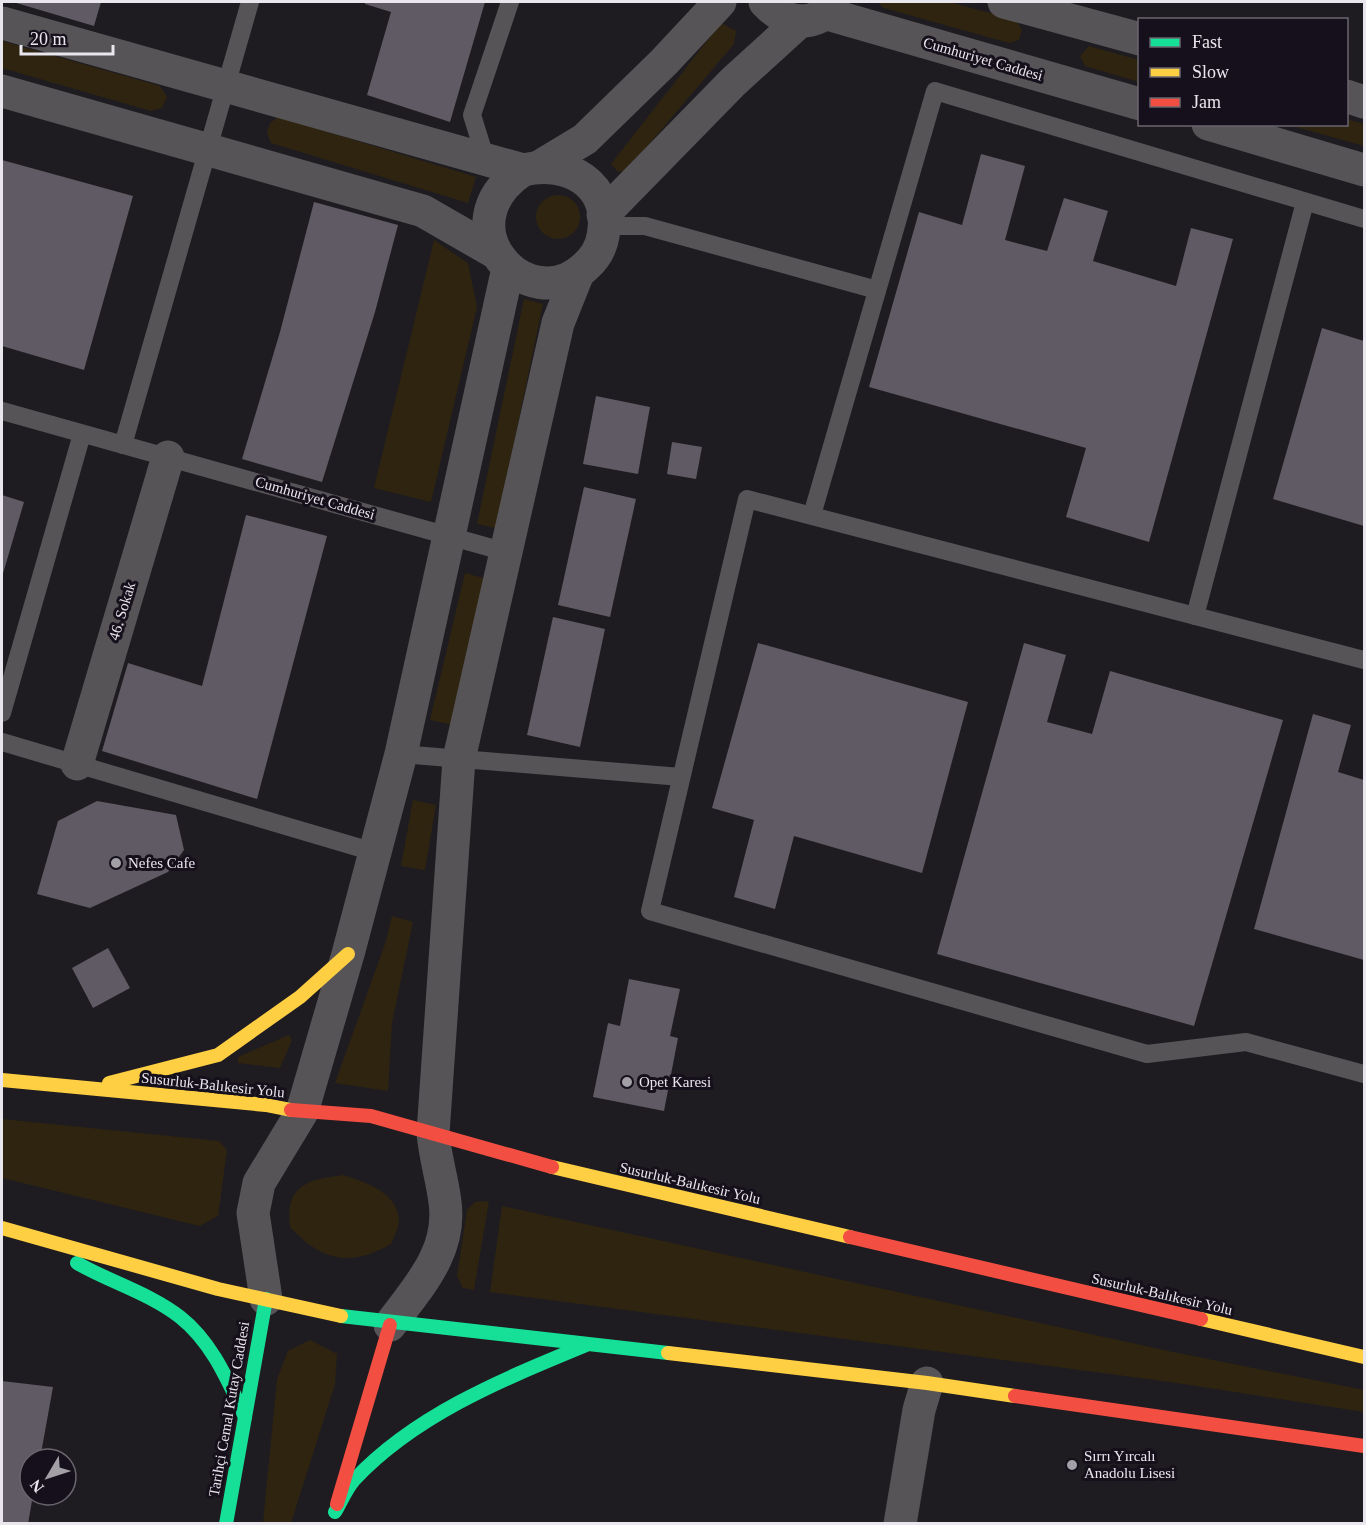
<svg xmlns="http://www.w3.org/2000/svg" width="1366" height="1525" font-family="Georgia,serif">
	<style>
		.green { fill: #2e2410 }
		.building { fill: #5f5a64 }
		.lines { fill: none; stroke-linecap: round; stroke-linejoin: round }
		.lane { stroke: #565457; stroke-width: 18 }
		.street { stroke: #565457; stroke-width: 33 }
		.fast { stroke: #16e098; stroke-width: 14 }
		.slow { stroke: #ffcf43; stroke-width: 14 }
		.jam { stroke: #f24e42; stroke-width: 14 }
		.poi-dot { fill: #a39fa6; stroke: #15101b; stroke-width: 2 }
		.labels { text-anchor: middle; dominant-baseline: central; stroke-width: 6; stroke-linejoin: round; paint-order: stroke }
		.street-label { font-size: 15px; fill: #eae6ee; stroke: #15101b }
		.poi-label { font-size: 15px; fill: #eae6ee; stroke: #15101b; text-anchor: start }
	</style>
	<rect width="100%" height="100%" fill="#1e1c21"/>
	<g class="green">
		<polygon points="878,2 949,2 1016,20 1022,30 1019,40 1009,43 884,8"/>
		<polygon points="721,23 736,31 734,44 627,170 618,172 611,164"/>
		<polygon points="2,41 160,86 167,97 162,108 151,111 2,68"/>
		<polygon points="1089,46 1139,60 1139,82 1085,66 1080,56"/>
		<polygon points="278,117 476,177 468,203 271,143 267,133 270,123"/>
		<polygon points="1347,119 1364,124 1364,146 1289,125 1346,124"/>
		<circle cx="558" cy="217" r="22"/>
		<polygon points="434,240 468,263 477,307 431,502 374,488"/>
		<polygon points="524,299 543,304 496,528 477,524"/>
		<polygon points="465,573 487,579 453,725 430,720"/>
		<polygon points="413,800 436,805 425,870 401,866"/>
		<polygon points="392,916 413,922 392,1023 388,1091 335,1083 386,941"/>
		<polygon points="289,1035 292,1040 280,1068 238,1063 238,1057"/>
		<polygon points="2,1119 219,1141 227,1150 218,1216 200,1226 2,1178"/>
		<path d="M343 1175C365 1182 398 1192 399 1221 399 1227 394 1237 391 1244 351 1267 322 1262 290 1227 285 1185 307 1180 343 1175Z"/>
		<polygon points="489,1201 474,1290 463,1288 457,1276 467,1210 475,1202"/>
		<polygon points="502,1206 1173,1352 1364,1390 1364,1412 1170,1382 490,1292"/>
		<polygon points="310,1340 337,1354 335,1384 291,1523 263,1523 277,1379 288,1351"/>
	</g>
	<g class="building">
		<polygon points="13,2 101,2 94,26"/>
		<polygon points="365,2 485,2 450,122 367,95 391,12 365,4"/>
		<polygon points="981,154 1025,166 1005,240 1047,251 1064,198 1108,211 1093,261 1176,286 1191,228 1233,239 1149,542 1066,517 1086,448 869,387 919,212 962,225"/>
		<polygon points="2,160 133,196 84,370 2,346"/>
		<polygon points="314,202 398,225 375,312 322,482 242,459 280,332"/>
		<polygon points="1322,328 1364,341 1364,526 1273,499"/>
		<polygon points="596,396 650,407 638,474 583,464"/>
		<polygon points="672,442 702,447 696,479 667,474"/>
		<polygon points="584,487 636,499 610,617 558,605"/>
		<polygon points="2,495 24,502 2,577"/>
		<polygon points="246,515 327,536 257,799 102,751 128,663 202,686"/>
		<polygon points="553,617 605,629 580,747 527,735"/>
		<polygon points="758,643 968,702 922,873 794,836 775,909 734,897 754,820 712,808"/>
		<polygon points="1024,643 1066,655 1047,722 1092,734 1110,671 1283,720 1194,1026 937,954"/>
		<polygon points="1313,714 1351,725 1338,772 1364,780 1364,960 1254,929"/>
		<polygon points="97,801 176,815 184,850 168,872 90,908 37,894 58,821"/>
		<polygon points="108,948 130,988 93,1008 72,968"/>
		<polygon points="629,979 680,989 670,1036 678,1038 664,1111 593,1097 608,1023 620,1026"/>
		<polygon points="2,1381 53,1387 40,1459 30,1459 30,1495 33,1495 28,1524 2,1524"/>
	</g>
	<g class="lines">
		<g class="lane">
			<polyline points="486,160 472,115 510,2"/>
			<polyline points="605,226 645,226 877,290"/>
			<polyline points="2,411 506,552"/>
			<polyline points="123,445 250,2"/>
			<polyline points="812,515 935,91 1364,219"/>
			<polyline points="1195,616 1305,202"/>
			<polyline points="1364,660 747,499 650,911 1147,1054 1246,1042 1364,1074"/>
			<polyline points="2,713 82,434"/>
			<polyline points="2,742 374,852"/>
			<polyline points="401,754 681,777"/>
		</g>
		<g class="street">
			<path d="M765 2C779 17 798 27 819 17"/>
			<polyline points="1004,2 1140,39"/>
			<polyline points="827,14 1140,104"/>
			<path d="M2 23 523 170C568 159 613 184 603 236 601 249 594 259 585 267 527 321 440 225 523 170"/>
			<polyline points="2,91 423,211 496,253"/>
			<polyline points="1346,96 1364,102"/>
			<polyline points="1208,124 1364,170"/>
			<polyline points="542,165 585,139 664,62 720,2"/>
			<polyline points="603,215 733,82 800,21"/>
			<polyline points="77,764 168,457"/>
			<polyline points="266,1299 253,1213 259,1183 302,1112 348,954 401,754 508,268"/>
			<path d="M390 1325C418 1287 452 1252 445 1202 442 1178 435 1157 433 1133L459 759 558 323 578 273"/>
			<polyline points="900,1524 919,1410 927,1383"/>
		</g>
		<g class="fast">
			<path d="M77 1263C110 1282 149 1293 180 1317 212 1342 228 1381 245 1417"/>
			<polyline points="341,1316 668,1353"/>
			<path d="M335 1512C341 1502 346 1489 354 1480 416 1414 504 1379 586 1345"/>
			<polyline points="226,1524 266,1299"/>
		</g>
		<g class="slow">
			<polyline points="2,1080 266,1105 291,1110"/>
			<polyline points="109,1083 218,1055 300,997 348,954"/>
			<polyline points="552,1167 850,1237"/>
			<polyline points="2,1228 218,1289 341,1316"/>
			<polyline points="1201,1319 1364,1357"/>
			<polyline points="668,1353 927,1383 1015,1396"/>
		</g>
		<g class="jam">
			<polyline points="291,1110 371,1116 552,1167"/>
			<polyline points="850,1237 1201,1319"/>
			<polyline points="1015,1396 1364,1446"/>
			<polyline points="337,1504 390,1325"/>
		</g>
	</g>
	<g class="poi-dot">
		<circle cx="116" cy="863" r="6"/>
		<circle cx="627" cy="1082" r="6"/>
		<circle cx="1072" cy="1465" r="6"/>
	</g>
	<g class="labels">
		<g class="street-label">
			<text transform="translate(983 59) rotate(16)">Cumhuriyet Caddesi</text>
			<text transform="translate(315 498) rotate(16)">Cumhuriyet Caddesi</text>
			<text transform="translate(122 611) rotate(-73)">46. Sokak</text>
			<text transform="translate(213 1085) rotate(6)">Susurluk-Balıkesir Yolu</text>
			<text transform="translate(690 1183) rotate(13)">Susurluk-Balıkesir Yolu</text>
			<text transform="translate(1162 1294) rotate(13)">Susurluk-Balıkesir Yolu</text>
			<text transform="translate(229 1409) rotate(-80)">Tarihçi Cemal Kutay Caddesi</text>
		</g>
		<g class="poi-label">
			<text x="128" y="863">Nefes Cafe</text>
			<text x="639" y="1082">Opet Karesi</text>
			<text x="1084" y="1456">Sırrı Yırcalı<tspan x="1084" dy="17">Anadolu Lisesi</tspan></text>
		</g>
	</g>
	<rect width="1366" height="1525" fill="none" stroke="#eae6ee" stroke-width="6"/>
	<rect x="1138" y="18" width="210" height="108" fill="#15101b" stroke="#6a666f" stroke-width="1.5"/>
	<rect x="1150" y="38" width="30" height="9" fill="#16e098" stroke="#6a666f" stroke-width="1.5"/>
	<text x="1192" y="48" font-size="18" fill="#eae6ee">Fast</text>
	<rect x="1150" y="68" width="30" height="9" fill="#ffcf43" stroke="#6a666f" stroke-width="1.5"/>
	<text x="1192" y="78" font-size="18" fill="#eae6ee">Slow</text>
	<rect x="1150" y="98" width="30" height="9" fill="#f24e42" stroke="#6a666f" stroke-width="1.5"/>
	<text x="1192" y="108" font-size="18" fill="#eae6ee">Jam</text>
	<g transform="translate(48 1477) rotate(231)"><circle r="28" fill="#15101b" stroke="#6a666f" stroke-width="1.5"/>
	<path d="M0-4.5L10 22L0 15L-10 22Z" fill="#a39fa6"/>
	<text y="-9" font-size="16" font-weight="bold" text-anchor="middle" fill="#eae6ee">N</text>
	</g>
	<path d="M21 45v9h92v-9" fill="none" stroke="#eae6ee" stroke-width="3"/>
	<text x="30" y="45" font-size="18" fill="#eae6ee" stroke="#15101b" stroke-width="4.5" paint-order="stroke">20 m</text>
</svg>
